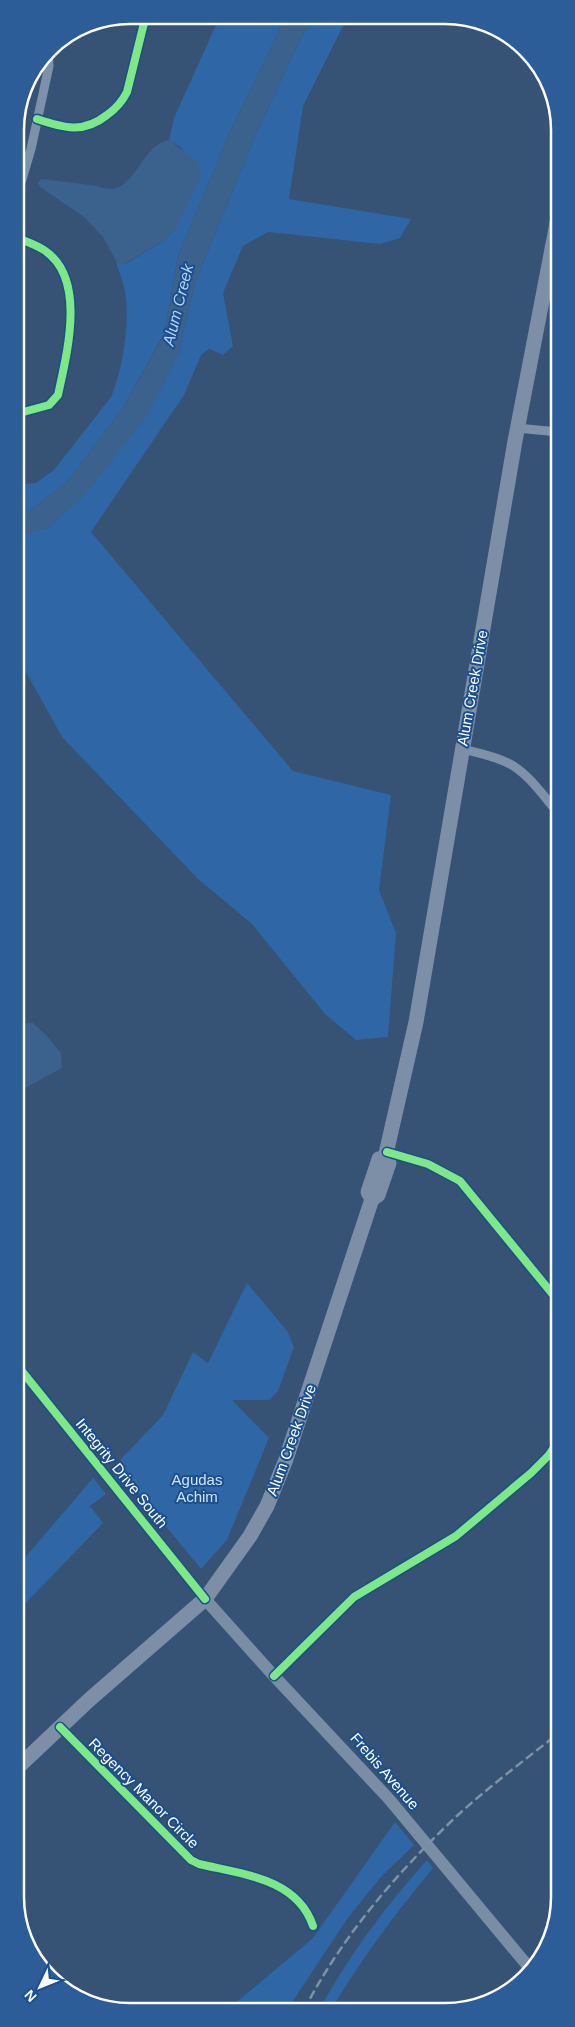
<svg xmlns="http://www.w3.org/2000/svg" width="575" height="2027" font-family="Arial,sans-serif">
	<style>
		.green { fill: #2f66a5 }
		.water { fill: #3b618d }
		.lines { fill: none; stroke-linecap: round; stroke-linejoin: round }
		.minor { stroke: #7d92a8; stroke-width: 9 }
		.secondary { stroke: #798da4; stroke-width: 12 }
		.primary { stroke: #7d8ea7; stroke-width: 15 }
		.rail { stroke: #7e92a7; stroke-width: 2.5; stroke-dasharray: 9 4; stroke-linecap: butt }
		.cycleway-casing { stroke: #1b4f8f; stroke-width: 11 }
		.cycleway { stroke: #7ce984; stroke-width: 8 }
		.labels { text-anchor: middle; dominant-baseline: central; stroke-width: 4; stroke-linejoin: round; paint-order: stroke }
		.street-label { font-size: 15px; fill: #fff; stroke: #1b4f8f }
		.park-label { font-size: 15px; fill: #cfe3fa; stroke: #1b4f8f }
		.water-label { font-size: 16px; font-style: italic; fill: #b5d3f5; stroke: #1b4f8f }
		.rim { fill: none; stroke: #fff; stroke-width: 2.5 }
	</style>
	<rect width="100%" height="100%" fill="#365274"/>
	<g class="green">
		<path d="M220 16H286L229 134 178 256 164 334 122 409 67 482 27 513 16 515V485L36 483 54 470 111 397C123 370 131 316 124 287 122 278 118 270 116 261L125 264 165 240 176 228 182 148 169 140 174 118Z"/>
		<polygon points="316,16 348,16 303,106 289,199 411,219 400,238 380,244 268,232 243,246 223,293 233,346 223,355 209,349 201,355 184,395 91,532 293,771 391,795 379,890 396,933 388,1037 356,1040 325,1014 252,924 198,879 62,737 16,654 16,536 48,528 178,356 195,283 256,134 301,38"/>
		<polygon points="247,1283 288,1332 294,1347 278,1391 269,1400 232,1400 269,1438 227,1540 201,1569 136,1490 120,1483 114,1475 121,1459 163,1415 193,1352 208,1363"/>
		<polygon points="93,1478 106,1494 90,1506 103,1523 17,1612 17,1567"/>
		<polygon points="395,1822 414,1845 380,1878 347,1919 287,2010 227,2010 313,1938"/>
		<path d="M427 1860 433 1868C395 1914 361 1959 331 2010H319C349 1955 385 1907 427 1860Z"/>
	</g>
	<g class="water">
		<polygon points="286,16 316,16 301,38 256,134 195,283 178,356 146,417 83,497 48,528 16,536 16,515 27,513 67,482 122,409 164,335 178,256 229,134"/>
		<path d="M169 140 196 160 201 169 199 181 176 228 165 240 124 264 116 261 103 237 84 217 40 187 38 183 41 179C58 181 75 183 91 185 98 186 105 189 111 189 136 188 142 144 169 140Z"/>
		<polygon points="21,1023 33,1023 45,1034 61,1053 62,1068 16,1093 16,1025"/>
	</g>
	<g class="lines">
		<g class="minor">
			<path d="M37 119C64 128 83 134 107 115 117 108 122 102 127 92L146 15"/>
			<polyline points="15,203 31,149 49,66 48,49"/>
			<path d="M15 237C25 241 35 244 44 250 87 278 67 353 58 395L49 405 16 414"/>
			<polyline points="517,428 558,432"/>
			<path d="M462 749C478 753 495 756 510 764 530 775 544 797 559 814"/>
			<polyline points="387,1152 428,1164 460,1181 559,1302"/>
			<polyline points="17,1365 205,1599"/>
			<polyline points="274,1676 354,1597 456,1536 531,1473 549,1455 559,1440"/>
			<path d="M60 1727 191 1860 199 1864C241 1874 297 1878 313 1926"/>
		</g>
		<polyline class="secondary" points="205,1599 274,1676 389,1799 532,1971"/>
		<g class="primary">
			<polyline points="372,1199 368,1192 379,1159 385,1158"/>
			<polyline points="17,1768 89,1700 205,1599 250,1536 267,1506 285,1462 372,1199 378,1195 389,1163 385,1158 416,1022 515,441 558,218"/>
		</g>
		<path class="rail" d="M304 2010C342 1936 399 1870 459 1814 491 1785 526 1759 560 1732"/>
		<g class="cycleway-casing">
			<g id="cycleway">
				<path d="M37 119C64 128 83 134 107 115 117 108 122 102 127 92L146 15"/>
				<path d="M15 237C25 241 35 244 44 250 87 278 67 353 58 395L49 405 16 414"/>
				<polyline points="387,1152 428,1164 460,1181 559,1302"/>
				<polyline points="17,1365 205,1599"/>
				<polyline points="274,1676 354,1597 456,1536 531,1473 549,1455 559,1440"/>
				<path d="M60 1727 191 1860 199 1864C241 1874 297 1878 313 1926"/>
			</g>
		</g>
		<use href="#cycleway" class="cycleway"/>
	</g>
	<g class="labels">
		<g class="street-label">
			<text transform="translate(472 688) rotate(-80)">Alum Creek Drive</text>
			<text transform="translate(291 1440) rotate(-70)">Alum Creek Drive</text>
			<text transform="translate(122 1473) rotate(51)">Integrity Drive South</text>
			<text transform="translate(385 1771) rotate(49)">Frebis Avenue</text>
			<text transform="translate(144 1793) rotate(45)">Regency Manor Circle</text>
		</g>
		<g class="park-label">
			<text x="197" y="1479">Agudas<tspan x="197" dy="17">Achim</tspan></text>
		</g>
		<g class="water-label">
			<text transform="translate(178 305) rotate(-76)">Alum Creek</text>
		</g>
	</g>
	<path d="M0 0H575V2027H0ZM130 24H445A106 106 0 0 1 551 130V1897A106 106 0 0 1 445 2003H130A106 106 0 0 1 24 1897V130A106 106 0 0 1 130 24Z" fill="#2d5d98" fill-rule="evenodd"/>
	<path class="rim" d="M130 24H445A106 106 0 0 1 551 130V1897A106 106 0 0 1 445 2003H130A106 106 0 0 1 24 1897V130A106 106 0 0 1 130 24Z"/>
	<g transform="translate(40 1987) rotate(227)" stroke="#1b4f8f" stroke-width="4" paint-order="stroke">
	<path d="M0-4L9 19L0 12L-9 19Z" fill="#ffffff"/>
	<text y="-8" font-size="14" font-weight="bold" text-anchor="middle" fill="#ffffff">N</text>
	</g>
</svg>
